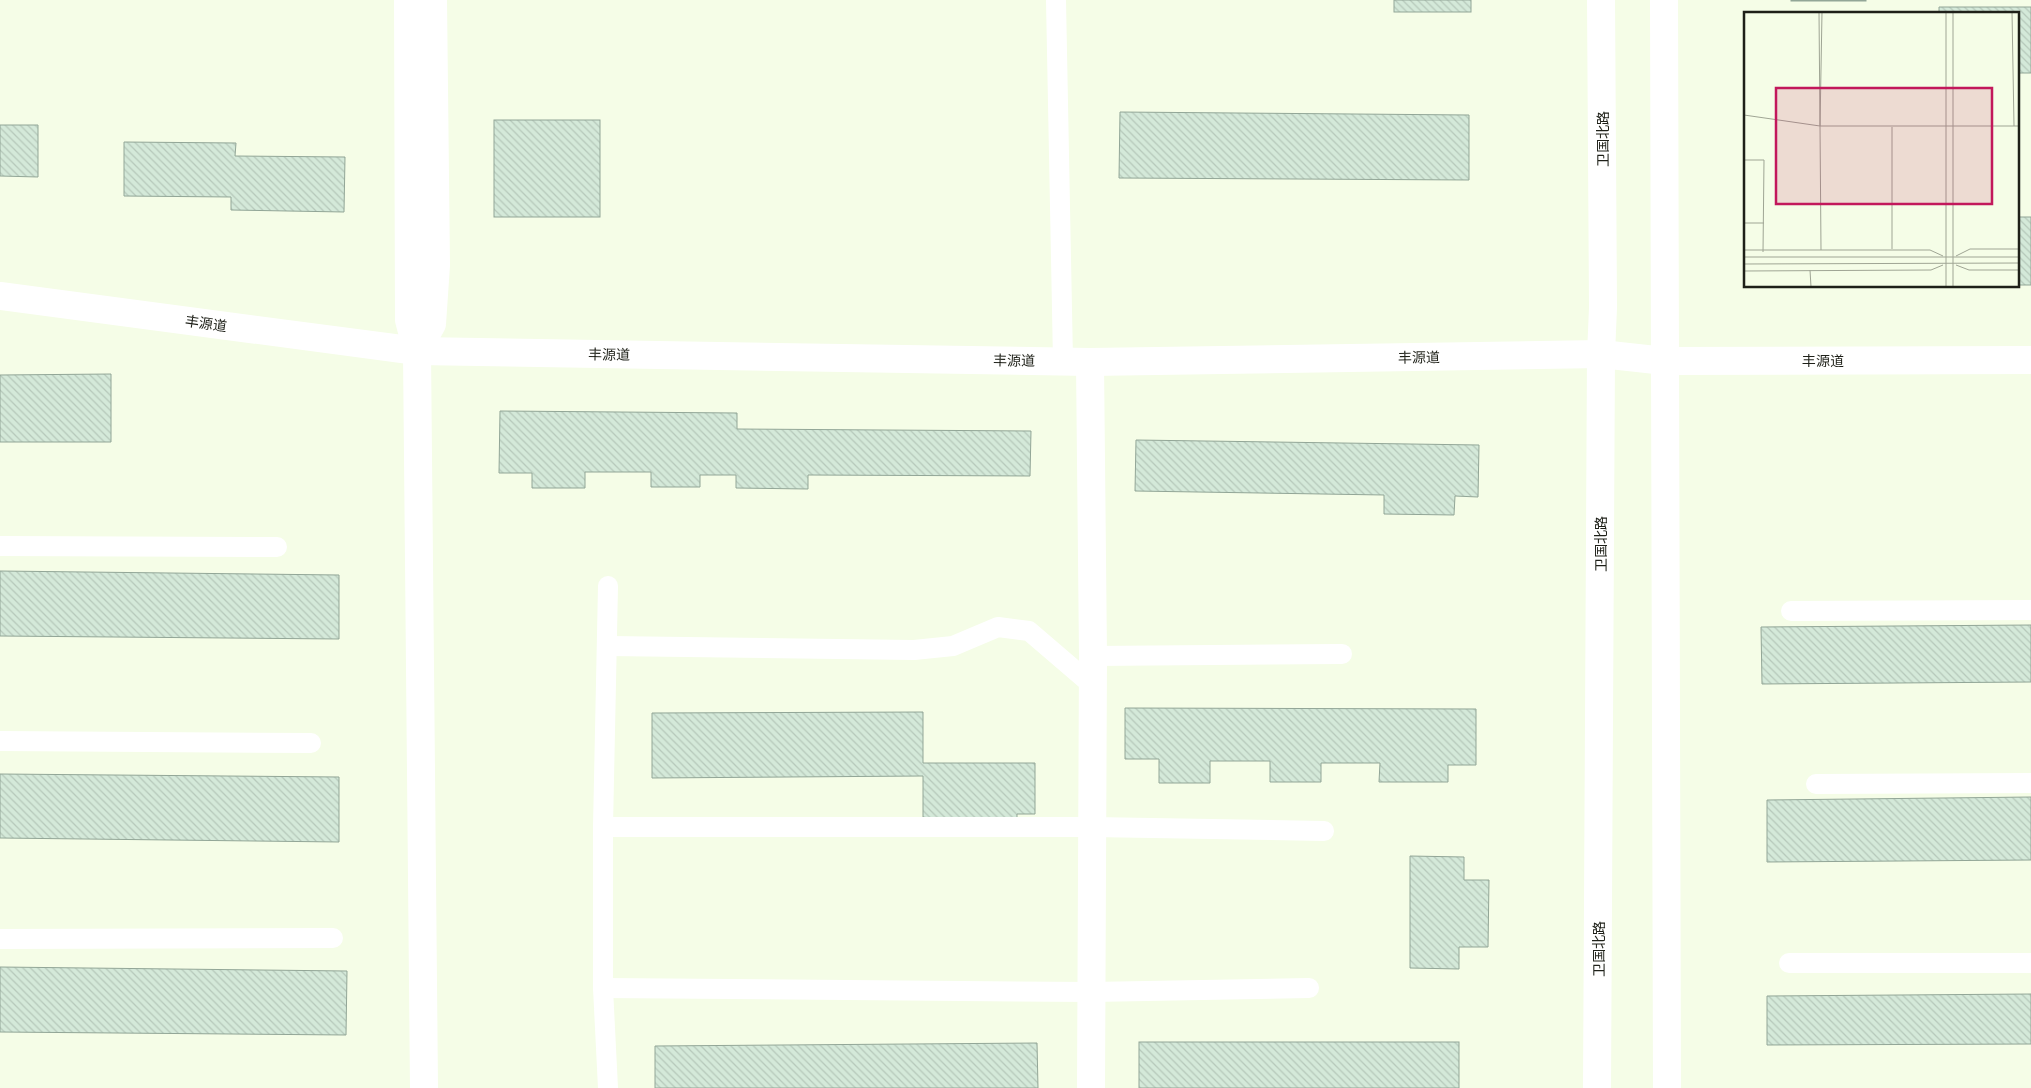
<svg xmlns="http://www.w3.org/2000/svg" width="2031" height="1088" font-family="'PT Serif','Noto Sans SC',serif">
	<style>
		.building { fill: url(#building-back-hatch); stroke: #92a697 }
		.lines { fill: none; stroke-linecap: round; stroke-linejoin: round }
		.lane { stroke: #fff; stroke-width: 20 }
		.street { stroke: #fff; stroke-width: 28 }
		.secondary { stroke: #fff; stroke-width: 28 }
		.labels { text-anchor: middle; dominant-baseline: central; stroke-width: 4; stroke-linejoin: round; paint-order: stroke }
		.street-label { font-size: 14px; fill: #1e2018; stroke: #fff }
		.inset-road { fill: none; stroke: #9fa594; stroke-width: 1 }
		.view { fill: #c2185b; fill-opacity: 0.15; stroke: #c2185b; stroke-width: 2.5 }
		.inset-edge { fill: none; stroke: #1e2018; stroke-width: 2.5 }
	</style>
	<defs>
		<pattern id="building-back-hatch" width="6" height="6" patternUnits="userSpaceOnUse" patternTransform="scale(1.25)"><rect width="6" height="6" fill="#d4e9d9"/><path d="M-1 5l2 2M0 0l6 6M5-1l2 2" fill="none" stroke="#b6c8ba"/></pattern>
	</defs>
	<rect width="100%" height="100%" fill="#f5fde7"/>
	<g class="building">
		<rect x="1394" y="0" width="77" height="12"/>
		<rect x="1791" y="0" width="75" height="1"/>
		<polygon points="1939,7 2031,7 2031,73 2017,73 2017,14 1939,14"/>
		<polygon points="1120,112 1469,115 1469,180 1119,178"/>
		<rect x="494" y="120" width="106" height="97"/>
		<polygon points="0,125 38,125 38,177 0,176"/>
		<polygon points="124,142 236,143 235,156 345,157 344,212 231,210 231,197 124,196"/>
		<rect x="2017" y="217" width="14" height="68"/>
		<polygon points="111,374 111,442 0,442 0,375"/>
		<polygon points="500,411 737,413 737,429 1031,431 1030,476 808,475 808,489 736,488 736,475 700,475 700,487 651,487 651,472 585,472 585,488 532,488 532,473 499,473"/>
		<polygon points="1136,440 1479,445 1478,497 1455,496 1454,515 1384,514 1384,495 1135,491"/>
		<polygon points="0,571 339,575 339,639 0,636"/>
		<polygon points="2031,625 2031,682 1762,684 1761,627"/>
		<polygon points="1125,708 1476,709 1476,765 1448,765 1448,782 1379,782 1380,763 1321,763 1321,782 1270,782 1270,761 1210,761 1210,783 1159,783 1159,759 1125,759"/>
		<polygon points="923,712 923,763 1035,763 1035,814 1017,814 1017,833 923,817 923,776 652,778 652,713"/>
		<polygon points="0,774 339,777 339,842 0,838"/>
		<polygon points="2031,797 2031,860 1767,862 1767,800"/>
		<polygon points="1410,856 1464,857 1464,880 1489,880 1488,947 1459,947 1459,969 1410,968"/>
		<polygon points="0,967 347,971 346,1035 0,1032"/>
		<polygon points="2031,994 2031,1044 1767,1045 1767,996"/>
		<rect x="1139" y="1042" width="320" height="46"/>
		<polygon points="1037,1043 1038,1088 655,1088 655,1046"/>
	</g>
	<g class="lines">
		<g class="lane">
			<polyline points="1056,0 1063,361"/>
			<polyline points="0,546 277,547"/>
			<polyline points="608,586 603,827 603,988 608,1088"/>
			<polyline points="1791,611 2031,610"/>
			<polyline points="608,646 914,650 953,646 998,627 1029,631 1092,685"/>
			<polyline points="1093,656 1342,654"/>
			<polyline points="0,741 311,743"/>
			<polyline points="1816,784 2031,783"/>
			<polyline points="603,827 1092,827 1324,831"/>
			<polyline points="0,939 333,938"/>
			<polyline points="1789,963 2031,963"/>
			<polyline points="603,988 1091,992 1309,988"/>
		</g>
		<g class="street">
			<polyline points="408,0 409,320 417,351 432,324 436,265 433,0"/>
			<polyline points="417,351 424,1088"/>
			<polyline points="1090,362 1093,656 1091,1088"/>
		</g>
		<g class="secondary">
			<polyline points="1664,0 1667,1088"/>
			<polyline points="0,296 417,351 1090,362 1601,354 1665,361 2031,360"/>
			<polyline points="1597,1088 1601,354 1603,308 1601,0"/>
		</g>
	</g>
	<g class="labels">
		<g class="street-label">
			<text transform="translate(1602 139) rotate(-90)">卫国北路</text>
			<text transform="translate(206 323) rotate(8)">丰源道</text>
			<text transform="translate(609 354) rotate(1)">丰源道</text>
			<text transform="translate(1419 357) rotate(-1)">丰源道</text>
			<text transform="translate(1014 360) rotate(1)">丰源道</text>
			<text x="1823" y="360">丰源道</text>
			<text transform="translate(1600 544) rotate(-90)">卫国北路</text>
			<text transform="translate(1598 949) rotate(-90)">卫国北路</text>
		</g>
	</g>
	<g transform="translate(1744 12)">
		<rect width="275" height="275" fill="#f5fde7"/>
		<path class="inset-road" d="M75 0 76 114 78 0M202 0V275M268 0 270 114M0 103 76 114H275M76 114 77 238M0 148H20L19 240M0 211H20M148 237V115M0 238H186L199 244M212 244 226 237H275M0 245H275M0 252 275 251M212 253 225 258H275M66 258 67 275M0 259 187 258 199 253M209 275V0"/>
		<path class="view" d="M32 76H248V192H32Z"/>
		<rect width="275" height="275" class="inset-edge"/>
	</g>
</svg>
